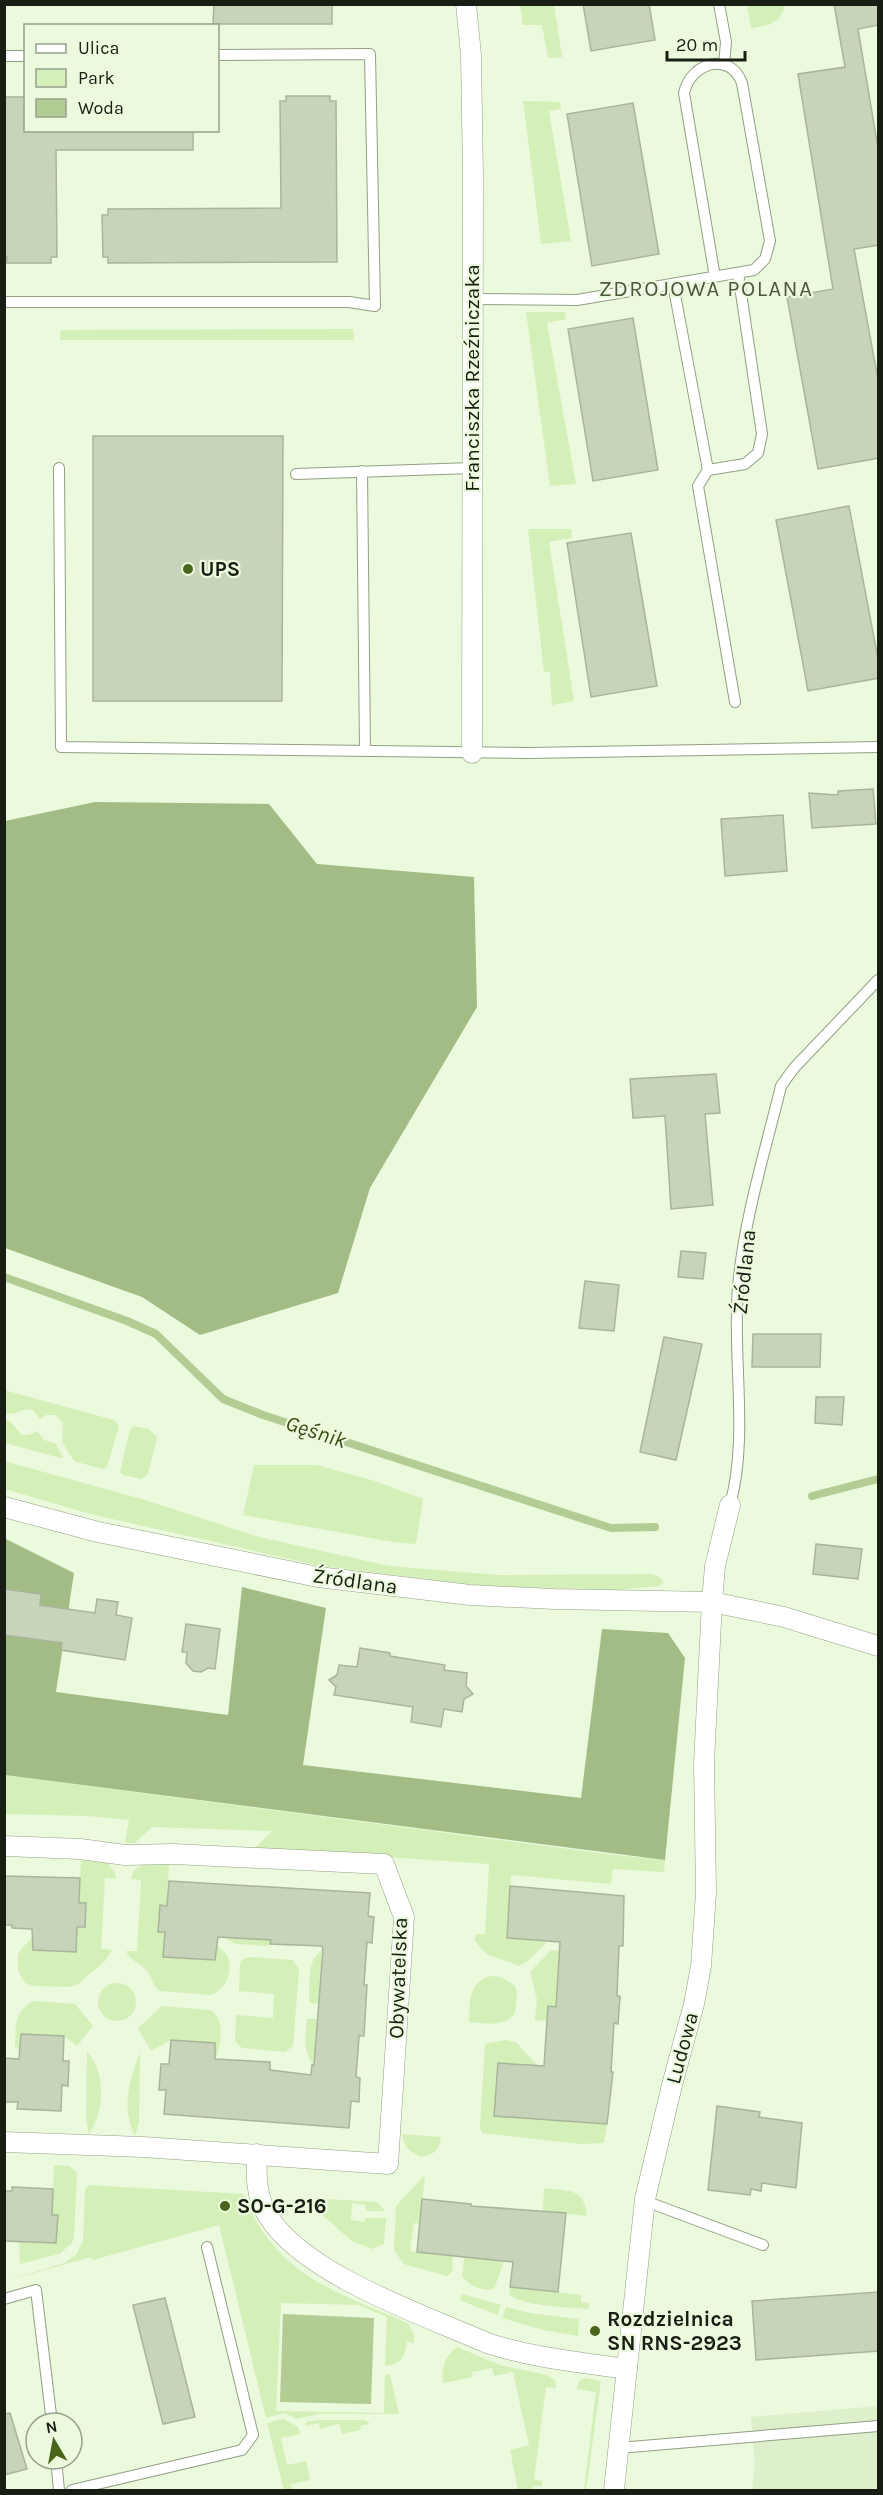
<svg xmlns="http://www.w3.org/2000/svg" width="883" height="2495" font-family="Karla,sans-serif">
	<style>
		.built { fill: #deefcb }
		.green { fill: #d5efb8 }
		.forest { fill: #a3bc85 }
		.water { fill: #b2cc94 }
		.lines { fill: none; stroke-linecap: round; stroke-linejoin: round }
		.stream { stroke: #b2cc94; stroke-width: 8 }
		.building { fill: #c7d4b9; stroke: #a8b59a; stroke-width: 1.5 }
		.service-casing { stroke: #929f84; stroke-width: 12 }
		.minor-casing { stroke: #929f84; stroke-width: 21 }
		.service { stroke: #fff; stroke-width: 10 }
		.minor { stroke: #fff; stroke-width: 20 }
		.poi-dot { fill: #486519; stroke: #ebf9dd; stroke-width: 2 }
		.labels { text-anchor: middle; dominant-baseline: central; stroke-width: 4.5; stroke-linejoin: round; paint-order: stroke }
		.street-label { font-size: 21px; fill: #191e14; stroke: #ebf9dd }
		.poi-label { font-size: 21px; font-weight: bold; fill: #191e14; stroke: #ebf9dd; text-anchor: start }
		.neighbourhood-label { font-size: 22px; letter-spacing: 1.5px; fill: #4c573f; stroke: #ebf9dd }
		.water-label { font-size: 22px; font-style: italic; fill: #364d11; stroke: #ebf9dd }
	</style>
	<rect width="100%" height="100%" fill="#ebf9dd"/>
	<polygon class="built" points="878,2406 878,2490 752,2490 755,2464 751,2417"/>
	<g class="green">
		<polygon points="520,5 554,5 562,57 548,58 542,25 523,25"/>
		<path d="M747 5 785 4V5C780 24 769 26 751 28Z"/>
		<polygon points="523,101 560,102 561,109 549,111 571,241 541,244"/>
		<polygon points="526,312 565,312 566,319 547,323 576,484 550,486"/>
		<polygon points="353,329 354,340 60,340 61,330"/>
		<polygon points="528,529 571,529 572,538 549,542 574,701 552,705 550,672 544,672"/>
		<path d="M4 1390 114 1420 119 1426 107 1467 102 1469 74 1461 62 1442 63 1423 55 1415H46L40 1419 33 1410C21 1407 16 1416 5 1413Z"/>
		<path d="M4 1419C20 1423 16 1444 37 1431L44 1440 55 1443 63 1457 60 1458 5 1443Z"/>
		<polygon points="134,1426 149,1429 157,1437 148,1474 141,1479 123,1475 120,1472 130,1430"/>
		<polygon points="4,1461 142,1499 259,1537 389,1566 498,1575 649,1574 658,1576 664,1582 660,1586 619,1590 483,1586 321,1566 90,1514 5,1489"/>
		<polygon points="254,1465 317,1465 375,1481 423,1499 416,1544 393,1542 243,1515"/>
		<path d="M4 1775 615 1855 665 1860 664 1872 613 1869 611 1884 511 1875 507 1938 547 1942 527 1962 518 1966C498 1955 488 1962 475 1940L476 1934H485L489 1864 255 1848 272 1831 152 1827 135 1843H125L129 1820 88 1816 5 1814Z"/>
		<polygon points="81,1860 108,1863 115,1873 116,1879 105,1878 101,1949 112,1950 105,1961 78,1984 70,1987 33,1986 25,1983 18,1971 18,1955 22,1948 33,1937 33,1950 76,1952 77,1927 85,1926 86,1904 79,1903"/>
		<path d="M150 1863H169L167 1906H160L158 1931 165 1932 163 1957 215 1960 216 1945C220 1948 224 1951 227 1955 234 1970 226 1991 210 1995L160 1991C153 1987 153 1978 147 1971 141 1963 130 1961 126 1951H137L141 1880 131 1879C133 1868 139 1865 150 1863Z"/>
		<polygon points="224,1937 271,1939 270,1944 267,1946 235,1944"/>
		<path d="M323 1950 319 2004 311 2003 309 2001C310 1983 306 1959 323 1950Z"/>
		<polygon points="551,1950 560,1951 556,2007 548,2007 548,2021 535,2020 537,2000 530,1972"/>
		<polygon points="249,1957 293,1960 299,1969 293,2046 285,2052 242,2048 235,2041 236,2015 273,2018 274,1994 239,1991 240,1964 243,1959"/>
		<path d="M491 1976 501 1977 515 1986 517 1993 515 2013C504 2028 485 2023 469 2022 470 2001 468 1982 491 1976Z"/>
		<circle cx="117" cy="2002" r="19"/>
		<path d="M34 2001 75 2004 93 2026 77 2046 64 2036 21 2035 20 2051 15 2046C16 2025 14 2011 34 2001Z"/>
		<path d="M162 2006 210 2010C225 2018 221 2041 217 2056L213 2058 171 2040 151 2051 138 2028Z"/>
		<path d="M307 2019H318L314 2065C302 2051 306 2036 307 2019Z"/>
		<polygon points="506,2040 516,2042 538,2066 607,2124 604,2143 581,2144 482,2133 480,2128 485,2045 488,2043"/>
		<path d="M87 2051C106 2074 105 2109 89 2134L86 2119Z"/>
		<path d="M140 2053 139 2122 135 2136C121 2108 129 2080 140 2053Z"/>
		<path d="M402 2134 441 2137C439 2150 434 2155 421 2157 409 2152 404 2146 402 2134Z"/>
		<polygon points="54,2165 69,2166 77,2173 74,2237 72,2243 59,2254 20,2264 19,2242 56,2243 58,2216 52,2215"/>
		<polygon points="425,2175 420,2224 414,2223 410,2251 453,2256 452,2272 447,2276 404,2264 394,2250 396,2206"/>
		<path d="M89 2185 243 2194C276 2276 334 2291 408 2323L414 2335V2343L407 2342C404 2358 402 2364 385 2366L387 2317 358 2305 281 2303 276 2411 384 2413 385 2375 390 2374 399 2414H319L296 2419 285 2413 266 2418 219 2225 93 2260 91 2257 5 2281 64 2263 76 2255 83 2242 85 2189Z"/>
		<path d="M544 2188C568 2192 584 2186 587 2216L543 2211Z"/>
		<polygon points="309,2198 377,2202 385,2211 366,2211 366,2205 352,2203 351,2220 365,2222 365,2218 386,2218 384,2244 372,2249 352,2241 313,2207 308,2201"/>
		<path d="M464 2257 504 2261 494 2289C482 2292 466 2285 461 2273H463Z"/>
		<path d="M510 2287 581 2295V2302L589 2303V2309C570 2307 523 2307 509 2294Z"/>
		<polygon points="462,2294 501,2305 497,2315 460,2300"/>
		<polygon points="506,2307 530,2313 579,2319 578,2336 543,2330 502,2318"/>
		<path d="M457 2347 500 2365 547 2375 555 2380 556 2388 546 2387 534 2479 542 2481V2486H533L532 2490H518L510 2450 529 2445 513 2372 494 2376 492 2368 472 2372 473 2377 443 2383C441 2367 445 2356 457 2347Z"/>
		<polygon points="584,2378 601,2381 586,2490 584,2490 596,2392 576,2389 579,2381"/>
		<polygon points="284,2419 298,2427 300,2434 281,2438 287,2465 306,2461 310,2480 291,2484 292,2490 284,2490 267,2423"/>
		<polygon points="319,2420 365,2420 370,2424 360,2426 361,2430 342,2434 339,2424 320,2429 319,2423 305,2426 306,2422"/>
	</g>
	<g class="forest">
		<polygon points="95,802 269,804 317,864 474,877 477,1007 370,1188 338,1293 200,1335 142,1297 5,1248 5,821"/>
		<polygon points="4,1538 74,1573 56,1692 228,1715 242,1587 326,1608 303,1765 581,1798 602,1629 668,1633 685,1658 665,1860 5,1775"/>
	</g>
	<polygon class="water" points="283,2314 374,2318 371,2404 280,2402"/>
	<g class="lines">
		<g class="stream">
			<polyline points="4,1277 127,1321 156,1334 223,1399 263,1415 611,1528 655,1527"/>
			<polyline points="812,1496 878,1479"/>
		</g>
	</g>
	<g class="building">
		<polygon points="214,4 332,4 332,24 213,24"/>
		<polygon points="583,4 649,4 655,40 591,51"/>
		<polygon points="834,4 879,4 879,25 858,29 879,154 879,245 854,249 879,385 879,458 818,469 787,297 833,289 798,74 845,67"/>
		<polygon points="286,96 330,96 330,101 336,101 337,262 108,263 108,257 103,257 102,215 108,215 108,209 281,208 280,101 286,101"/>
		<polygon points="4,97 26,97 26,130 193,130 193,150 56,150 57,257 51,257 51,263 7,263 7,257 4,257"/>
		<polygon points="633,103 659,254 592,266 567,114"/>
		<polygon points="633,318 658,470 593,481 568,329"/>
		<polygon points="93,436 283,436 282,701 93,701"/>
		<polygon points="849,506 879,664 879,678 808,691 776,520"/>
		<polygon points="631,533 657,686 591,697 567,543"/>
		<polygon points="873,789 876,824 812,828 809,793 838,795 838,791"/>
		<polygon points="783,815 787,871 725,876 721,819"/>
		<polygon points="716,1074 720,1113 705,1114 713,1205 671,1209 665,1116 633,1118 630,1079"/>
		<polygon points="681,1251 706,1253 703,1279 678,1277"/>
		<polygon points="585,1281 619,1285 614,1331 579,1328"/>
		<polygon points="753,1334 821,1334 820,1367 752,1367"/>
		<polygon points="664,1337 702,1344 676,1460 640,1452"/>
		<polygon points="816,1397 844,1397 842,1425 815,1423"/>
		<polygon points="816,1544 862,1549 858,1579 813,1574"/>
		<polygon points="4,1589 41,1594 40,1605 95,1613 97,1599 118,1602 116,1615 132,1618 125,1660 61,1650 62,1643 4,1635"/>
		<polygon points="186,1624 220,1629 215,1669 208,1668 201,1672 193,1671 186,1663 187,1652 182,1652"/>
		<polygon points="360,1648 390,1653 390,1656 445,1665 444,1670 467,1673 466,1686 473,1694 464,1699 462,1712 444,1709 441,1727 411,1722 413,1707 334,1695 336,1687 329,1680 337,1675 339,1665 357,1667"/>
		<polygon points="4,1876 80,1878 79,1903 86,1903 85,1927 77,1927 76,1952 33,1950 32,1929 12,1928 12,1925 4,1925"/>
		<polygon points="169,1881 370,1893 368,1916 374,1917 372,1943 367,1942 364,1985 367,1985 364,2036 359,2036 356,2077 360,2078 359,2102 351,2101 349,2128 164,2114 166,2090 159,2090 161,2064 169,2064 171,2040 215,2043 215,2059 270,2062 270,2070 311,2075 312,2065 314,2065 323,1950 322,1946 270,1944 271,1940 218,1937 215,1960 163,1957 165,1932 158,1932 160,1905 167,1906"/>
		<polygon points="510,1886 624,1896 623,1946 619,1946 617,1996 620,1996 618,2024 614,2023 611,2072 613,2072 607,2124 494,2116 498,2063 544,2066 548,2006 556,2007 560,1942 507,1938"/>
		<polygon points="21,2034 64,2036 63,2061 69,2061 68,2086 62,2085 61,2111 17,2109 18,2102 4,2102 4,2058 19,2059"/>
		<polygon points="717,2106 760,2112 759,2117 802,2123 796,2188 762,2183 761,2191 751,2189 750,2195 708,2190"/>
		<polygon points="12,2187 53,2189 52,2215 58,2215 56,2243 4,2241 4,2191 12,2191"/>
		<polygon points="422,2199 471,2204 471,2206 566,2213 558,2292 510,2287 513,2262 417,2252"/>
		<polygon points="879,2292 879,2351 756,2360 752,2301"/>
		<polygon points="165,2298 195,2417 163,2424 133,2305"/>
		<polygon points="10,2413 27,2469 4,2475 4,2414"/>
	</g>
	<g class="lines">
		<g class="service-casing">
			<g id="service">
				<polyline points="719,4 726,42 724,65"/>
				<polyline points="4,56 26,56"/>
				<polyline points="673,284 708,470 745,464 758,453 762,434 738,273"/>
				<path d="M472 299 577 300 754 270 765 259 770 241 742 83C730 51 691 62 684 93L715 277"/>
				<polyline points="4,302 349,302 375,306 370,54 218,55"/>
				<polyline points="59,468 61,747 528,753 878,747"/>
				<polyline points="708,470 698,486 735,702"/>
				<polyline points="362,471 365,749"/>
				<polyline points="296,474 472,468"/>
				<path d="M730 1505C749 1437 732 1357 738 1287 744 1219 765 1152 781 1086L794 1068 878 980"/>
				<polyline points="645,2201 763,2245"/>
				<polyline points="4,2299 36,2290 52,2423"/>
				<polyline points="619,2448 878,2426"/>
				<polyline points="56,2459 59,2490"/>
				<polyline points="72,2490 242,2450 253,2435 207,2247"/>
			</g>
		</g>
		<g class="minor-casing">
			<g id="minor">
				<polyline points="466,4 471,55 473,176 472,753"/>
				<polyline points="4,1507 98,1532 318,1577 470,1595 554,1599 712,1602 784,1617 878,1646"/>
				<polyline points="4,1846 80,1849 125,1855 173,1854 384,1864 404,1917 388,2164 143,2147 4,2142"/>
				<path d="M257 2154C256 2176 256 2197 268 2216 305 2275 424 2315 487 2343 533 2358 579 2362 627 2369"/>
				<polyline points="614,2490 645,2199 672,2085 694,2004 701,1966 706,1893 704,1763 712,1602 715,1566 730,1505"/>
			</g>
		</g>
		<use href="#service" class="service"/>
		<use href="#minor" class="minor"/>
	</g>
	<g class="poi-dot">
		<circle cx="188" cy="569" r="6"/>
		<circle cx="225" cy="2206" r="6"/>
		<circle cx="595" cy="2331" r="6"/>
	</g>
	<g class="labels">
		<g class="street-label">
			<text transform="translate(472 378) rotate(-90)">Franciszka Rzeźniczaka</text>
			<text transform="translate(744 1272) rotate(-84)">Źródlana</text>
			<text transform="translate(355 1581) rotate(8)">Źródlana</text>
			<text transform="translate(398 1978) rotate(-88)">Obywatelska</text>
			<text transform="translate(682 2048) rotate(-75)">Ludowa</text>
		</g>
		<g class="poi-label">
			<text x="200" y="569">UPS</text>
			<text x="237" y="2206">S0-G-216</text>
			<text x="607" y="2319">Rozdzielnica<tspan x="607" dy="24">SN RNS-2923</tspan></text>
		</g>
		<g class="neighbourhood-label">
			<text x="706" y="289">ZDROJOWA POLANA</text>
		</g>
		<g class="water-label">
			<text transform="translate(316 1432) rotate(18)">Gęśnik</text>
		</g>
	</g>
	<rect width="883" height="2495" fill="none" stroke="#191e14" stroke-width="12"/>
	<rect x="24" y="24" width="195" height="108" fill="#ebf9dd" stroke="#97a18d" stroke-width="1.5"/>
	<rect x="36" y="44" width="30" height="9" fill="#ffffff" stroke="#97a18d" stroke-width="1.5"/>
	<text x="78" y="54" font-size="18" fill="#191e14">Ulica</text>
	<rect x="36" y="69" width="30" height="18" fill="#d5efb8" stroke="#97a18d" stroke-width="1.5"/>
	<text x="78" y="84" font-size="18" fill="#191e14">Park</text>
	<rect x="36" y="99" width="30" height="18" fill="#b2cc94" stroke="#97a18d" stroke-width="1.5"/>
	<text x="78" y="114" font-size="18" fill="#191e14">Woda</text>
	<g transform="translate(54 2441) rotate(350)"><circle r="28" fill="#ebf9dd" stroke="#97a18d" stroke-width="1.5"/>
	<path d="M0-4.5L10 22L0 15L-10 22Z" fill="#486519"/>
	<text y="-9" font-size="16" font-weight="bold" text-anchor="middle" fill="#191e14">N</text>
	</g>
	<path d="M667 51v9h78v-9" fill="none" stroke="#191e14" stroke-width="3"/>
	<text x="676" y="51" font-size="18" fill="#191e14" stroke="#ebf9dd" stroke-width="4.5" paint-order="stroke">20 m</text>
</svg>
